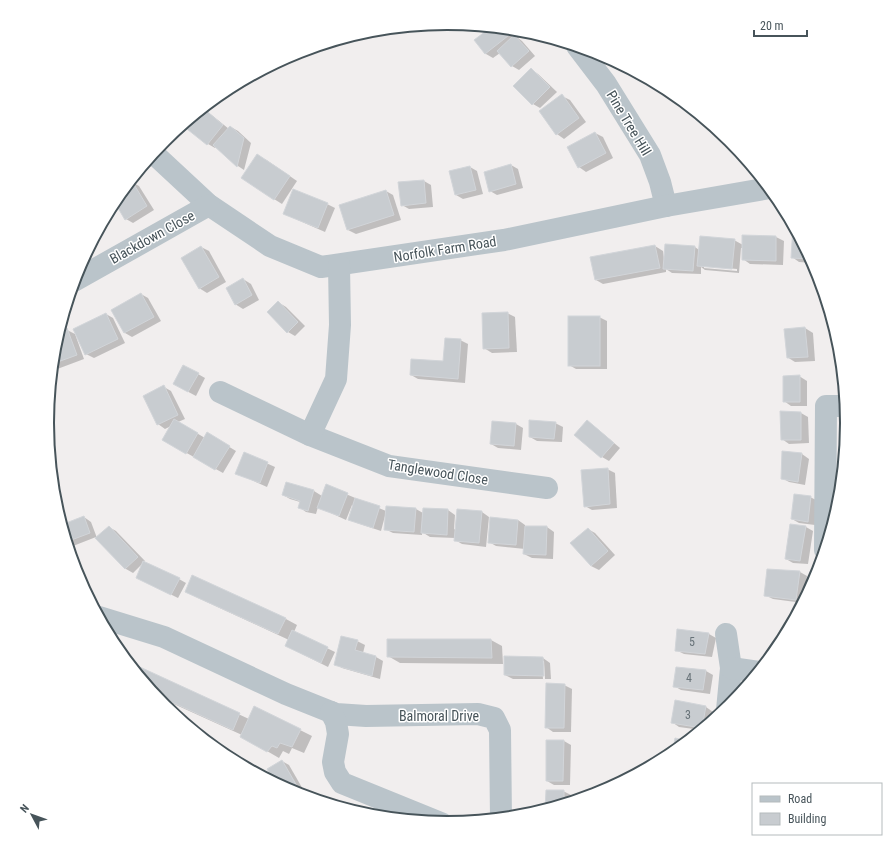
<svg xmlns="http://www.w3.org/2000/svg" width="894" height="847" font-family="'Roboto Condensed',sans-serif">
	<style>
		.shadow { fill: #0003; fill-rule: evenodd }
		.building { fill: #c8ccd0; stroke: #d2d5d9 }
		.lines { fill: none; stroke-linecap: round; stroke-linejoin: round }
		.minor { stroke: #bac4ca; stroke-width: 22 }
		.labels { text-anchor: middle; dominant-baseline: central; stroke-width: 3; stroke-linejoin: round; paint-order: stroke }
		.number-label { font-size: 12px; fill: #677278 }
		.street-label { font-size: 14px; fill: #47545a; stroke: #fff }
		.rim { fill: none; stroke: #47545a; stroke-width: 2 }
	</style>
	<rect width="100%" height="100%" fill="#f1eeee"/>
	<g class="shadow">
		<polygon points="484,27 514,30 520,37 518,38 522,41 535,56 519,70 512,66 500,53 493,58 486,54 475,40 487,31"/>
		<polygon points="531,69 538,74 557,92 540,108 533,104 515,86"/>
		<polygon points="562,96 570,100 586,122 564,139 557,134"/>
		<polygon points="203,108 229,129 231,127 238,131 251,143 244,170 238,166 216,147 215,148 208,144 183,124"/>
		<polygon points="595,133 603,137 613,158 586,172 579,167"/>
		<polygon points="265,159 297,181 282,204 274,199"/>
		<polygon points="511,165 518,169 523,188 497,195 490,191"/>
		<polygon points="470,167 477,171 483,194 463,199 456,195"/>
		<polygon points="424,181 431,185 433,207 409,209 402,205"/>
		<polygon points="132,182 139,186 154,210 133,223 126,219 114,201 127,185"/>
		<polygon points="386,191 393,195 401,220 356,234 348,230 341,205"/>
		<polygon points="327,204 335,208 325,232 284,214"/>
		<polygon points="794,227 813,263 799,262 792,257"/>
		<path d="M743 236 776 237 784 241 783 265 750 264 743 259V248H741L739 273 705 270 701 267V274L672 273 666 269V272L603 284 596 280 655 246 663 251 664 259 695 247 699 250 734 240 743 245ZM704 266 737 269V271L704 268Z"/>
		<polygon points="201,247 209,251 226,282 207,293 199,288"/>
		<polygon points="243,279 251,284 259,300 243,309 235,304"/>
		<polygon points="141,294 148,298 161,321 132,337 125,333 112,310"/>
		<polygon points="278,302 286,307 305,326 295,336 288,332"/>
		<polygon points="507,313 515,317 517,352 492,353 484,348"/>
		<polygon points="106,314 113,318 125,343 94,358 86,354"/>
		<polygon points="599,317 607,321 607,369 576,369 569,365"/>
		<polygon points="805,328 813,333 815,361 795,362 787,357 785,330"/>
		<polygon points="67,330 75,334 84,359 52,371 54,345"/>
		<polygon points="460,340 468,344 465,383 418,379 411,375 444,362"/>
		<polygon points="198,374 205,378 196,396 181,388"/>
		<polygon points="799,376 807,381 807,406 791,406 784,401"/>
		<polygon points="164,387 171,391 185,419 178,422 205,438 208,434 236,451 223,473 163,440 171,426 165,429 158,424"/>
		<polygon points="781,412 801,413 808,417 809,443 789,444 782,439"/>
		<polygon points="587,421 594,426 620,448 609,461 602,457"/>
		<polygon points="555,423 563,427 562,442 537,441 530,437"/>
		<polygon points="516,424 523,428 521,450 498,448 491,444"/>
		<polygon points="244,453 275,467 267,487 236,473"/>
		<polygon points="802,454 809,459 805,485 789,482 782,478"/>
		<polygon points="607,469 615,473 617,508 592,510 585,506"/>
		<polygon points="287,483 314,491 322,496 327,486 386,511 416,509 423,513 448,510 455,515 454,529 456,530 458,510 482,512 489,517 486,547 462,544 455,540 455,538 430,537 422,532 422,535 393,533 385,529 385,516 381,531 357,523 349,519 354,506 352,505 346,520 318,507 316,514 306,512 299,507 300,502 290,499 283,495"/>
		<polygon points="810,497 818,501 815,525 799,523 792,519"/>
		<polygon points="84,517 91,522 97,538 109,527 116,531 145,561 133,573 126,569 96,537 68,548 62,526"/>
		<polygon points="518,520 525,525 525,527 547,527 554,532 553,559 532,558 524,554 525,549 496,546 489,542"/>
		<polygon points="806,527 813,531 808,564 793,563 786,559"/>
		<polygon points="588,529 595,533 615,555 599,570 591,566"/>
		<polygon points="800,572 807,576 803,603 773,599 765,595"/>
		<polygon points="193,577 286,619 297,625 294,632 335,652 328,667 286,646 289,640 198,598 187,592"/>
		<polygon points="179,579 186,583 178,598 144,581"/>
		<polygon points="709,634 716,638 712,657 684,654 676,650"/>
		<polygon points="388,640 491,640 502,646 503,664 400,663 388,656"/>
		<polygon points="357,641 365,645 363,653 376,657 383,661 380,679 342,668 335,664"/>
		<polygon points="543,658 550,663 551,679 545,679 544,661 542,661 543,679 513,679 505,675"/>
		<polygon points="130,664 249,719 300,730 312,736 304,753 292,748 289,754 283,751 279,758 253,743 242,735 154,695"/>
		<polygon points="706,671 713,675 710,694 681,690 674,686"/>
		<polygon points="564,685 572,689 571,732 553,732 546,727"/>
		<polygon points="675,701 706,707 713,712 711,722 701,730 679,727 672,722"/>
		<polygon points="564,741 571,745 570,785 554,785 547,781"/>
		<polygon points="282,761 289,765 308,798 294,793 278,785 269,769"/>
		<polygon points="547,791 563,791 571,795 571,802 546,810"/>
	</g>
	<g class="building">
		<polygon points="482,26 511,29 513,32 485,54 474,40 486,31"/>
		<polygon points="514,35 529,51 511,67 497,51"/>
		<polygon points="531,68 550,87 532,105 513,86"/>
		<polygon points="562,94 579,118 556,135 539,111"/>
		<polygon points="203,108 223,125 207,145 182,125"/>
		<polygon points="230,126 244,138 237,167 213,145"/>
		<polygon points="595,132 606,153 578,168 567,147"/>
		<polygon points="257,154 290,176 274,200 241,178"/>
		<polygon points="511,164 516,184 489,192 484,172"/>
		<polygon points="470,166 476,190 455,195 449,171"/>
		<polygon points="424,180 426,203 401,206 398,182"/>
		<polygon points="132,181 147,206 125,220 114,201 129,183"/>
		<polygon points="293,189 328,203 318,228 283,214"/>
		<polygon points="386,190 394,215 347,230 339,205"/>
		<polygon points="793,226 811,259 791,258"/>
		<polygon points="742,235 776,236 776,261 742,260"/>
		<polygon points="700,236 735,239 732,269 697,266"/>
		<polygon points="665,244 695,246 693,271 663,269"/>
		<polygon points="655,245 660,268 595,280 590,257"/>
		<polygon points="201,246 219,277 199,289 181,258"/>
		<polygon points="243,278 252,295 235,305 226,288"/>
		<polygon points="141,293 154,317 124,333 111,310"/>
		<polygon points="278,301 298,322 287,333 267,312"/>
		<polygon points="508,312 509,348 483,349 482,313"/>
		<polygon points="106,313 118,339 85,355 73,329"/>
		<rect x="568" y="316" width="32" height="50"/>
		<polygon points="805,327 808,357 787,358 784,329"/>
		<polygon points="67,328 77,355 52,364 54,345 58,332"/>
		<polygon points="445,338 461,339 458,379 410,375 411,359 443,361"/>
		<polygon points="183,365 199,373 188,392 173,384"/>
		<polygon points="800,375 800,402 783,402 783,376"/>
		<polygon points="164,385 178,415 157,425 143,396"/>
		<polygon points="780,411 801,412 801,440 781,440"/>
		<polygon points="174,419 198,433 186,454 162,440"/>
		<polygon points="529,420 556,422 554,439 529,437"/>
		<polygon points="587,420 614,443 601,458 574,435"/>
		<polygon points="492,421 516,423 514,446 490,444"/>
		<polygon points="207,432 230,446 215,470 193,457"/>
		<polygon points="782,451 802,453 798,482 781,479"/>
		<polygon points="244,452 268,462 260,483 235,474"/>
		<polygon points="608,468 610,504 584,507 581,470"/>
		<polygon points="286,482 314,490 308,511 298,508 300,501 282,495"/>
		<polygon points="326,484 348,493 339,516 317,508"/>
		<polygon points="794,494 811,496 808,522 791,519"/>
		<polygon points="355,498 380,506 373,528 348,520"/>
		<polygon points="386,506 416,508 414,532 384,530"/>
		<polygon points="423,508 448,509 447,535 421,533"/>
		<polygon points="457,509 482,511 479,543 454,541"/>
		<polygon points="84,516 90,533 66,542 61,525"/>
		<polygon points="490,517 518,520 516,545 488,543"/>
		<polygon points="790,524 806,526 800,561 785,559"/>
		<polygon points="109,526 138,557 125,569 95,538"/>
		<polygon points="525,526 547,526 546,555 523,554"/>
		<polygon points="588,528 608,551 591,566 570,543"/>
		<polygon points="143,561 180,578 171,595 136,578"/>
		<polygon points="767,569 800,571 796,600 764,596"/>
		<polygon points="192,575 286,618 278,634 185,592"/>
		<polygon points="677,629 709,633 705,654 675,651"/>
		<polygon points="292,630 328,647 321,663 285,646"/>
		<polygon points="341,636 358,640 355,650 376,656 372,676 334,665"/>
		<polygon points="387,639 491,639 492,658 387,657"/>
		<polygon points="504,656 543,657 544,676 504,675"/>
		<polygon points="129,662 240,713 233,730 154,694 129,664"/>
		<polygon points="676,667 706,670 703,690 673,687"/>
		<polygon points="546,683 565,684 564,728 545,728"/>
		<polygon points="675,700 706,706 702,728 671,723"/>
		<polygon points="254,706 301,729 292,747 280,743 277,748 272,746 267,752 240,737"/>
		<polygon points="675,738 688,741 672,755"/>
		<polygon points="546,740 564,740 563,781 546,781"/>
		<polygon points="282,760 301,793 299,795 276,784 267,769"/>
		<polygon points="546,790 564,790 564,805 545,810"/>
	</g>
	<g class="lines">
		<g class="minor">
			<polyline points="577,46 606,84 650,155 660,182 666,206"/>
			<polyline points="153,153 209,205 270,246 321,267 504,240 666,206 770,188"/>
			<polyline points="74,281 209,205"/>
			<polyline points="220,392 310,435 389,466 547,488"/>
			<polyline points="310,435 336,379 340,325 339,265"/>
			<polyline points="825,550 826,406 846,406"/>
			<polyline points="99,617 164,637 286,694 336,714 366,716 478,714 494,718 500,730 501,819"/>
			<polyline points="726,634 731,668 727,710"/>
			<polyline points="731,668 759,672"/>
			<polyline points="331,712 336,722 338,734 333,762 335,772 342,783 443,824"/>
		</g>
	</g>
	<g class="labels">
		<g class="number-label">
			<text x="692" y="642">5</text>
			<text x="689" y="678">4</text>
			<text x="688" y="715">3</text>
		</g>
		<g class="street-label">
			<text transform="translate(629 123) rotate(59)">Pine Tree Hill</text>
			<text transform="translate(152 237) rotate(-29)">Blackdown Close</text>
			<text transform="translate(445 249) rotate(-9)">Norfolk Farm Road</text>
			<text transform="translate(438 472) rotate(9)">Tanglewood Close</text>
			<text x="439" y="716">Balmoral Drive</text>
		</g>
	</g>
	<path d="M0 0H894V847H0ZM54 423a393 393 0 1 1 786 0a393 393 0 1 1-786 0Z" fill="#fff" fill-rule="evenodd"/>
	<path class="rim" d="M54 423a393 393 0 1 1 786 0a393 393 0 1 1-786 0Z"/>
	<rect x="752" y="783" width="130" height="52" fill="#ffffff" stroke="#b5bbbd"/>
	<rect x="760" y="796" width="20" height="6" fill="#bac4ca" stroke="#b5bbbd"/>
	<text x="788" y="803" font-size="12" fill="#47545a">Road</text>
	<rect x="760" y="813" width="20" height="12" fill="#c8ccd0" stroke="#b5bbbd"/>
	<text x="788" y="823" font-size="12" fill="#47545a">Building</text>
	<g transform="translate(32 815) rotate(311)" stroke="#ffffff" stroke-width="3" paint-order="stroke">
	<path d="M0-3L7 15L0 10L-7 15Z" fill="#47545a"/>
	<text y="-6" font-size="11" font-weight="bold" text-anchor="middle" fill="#47545a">N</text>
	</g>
	<path d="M754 30v6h53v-6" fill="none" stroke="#47545a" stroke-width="2"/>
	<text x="760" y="30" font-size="12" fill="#47545a" stroke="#ffffff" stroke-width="3" paint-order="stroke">20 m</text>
</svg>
